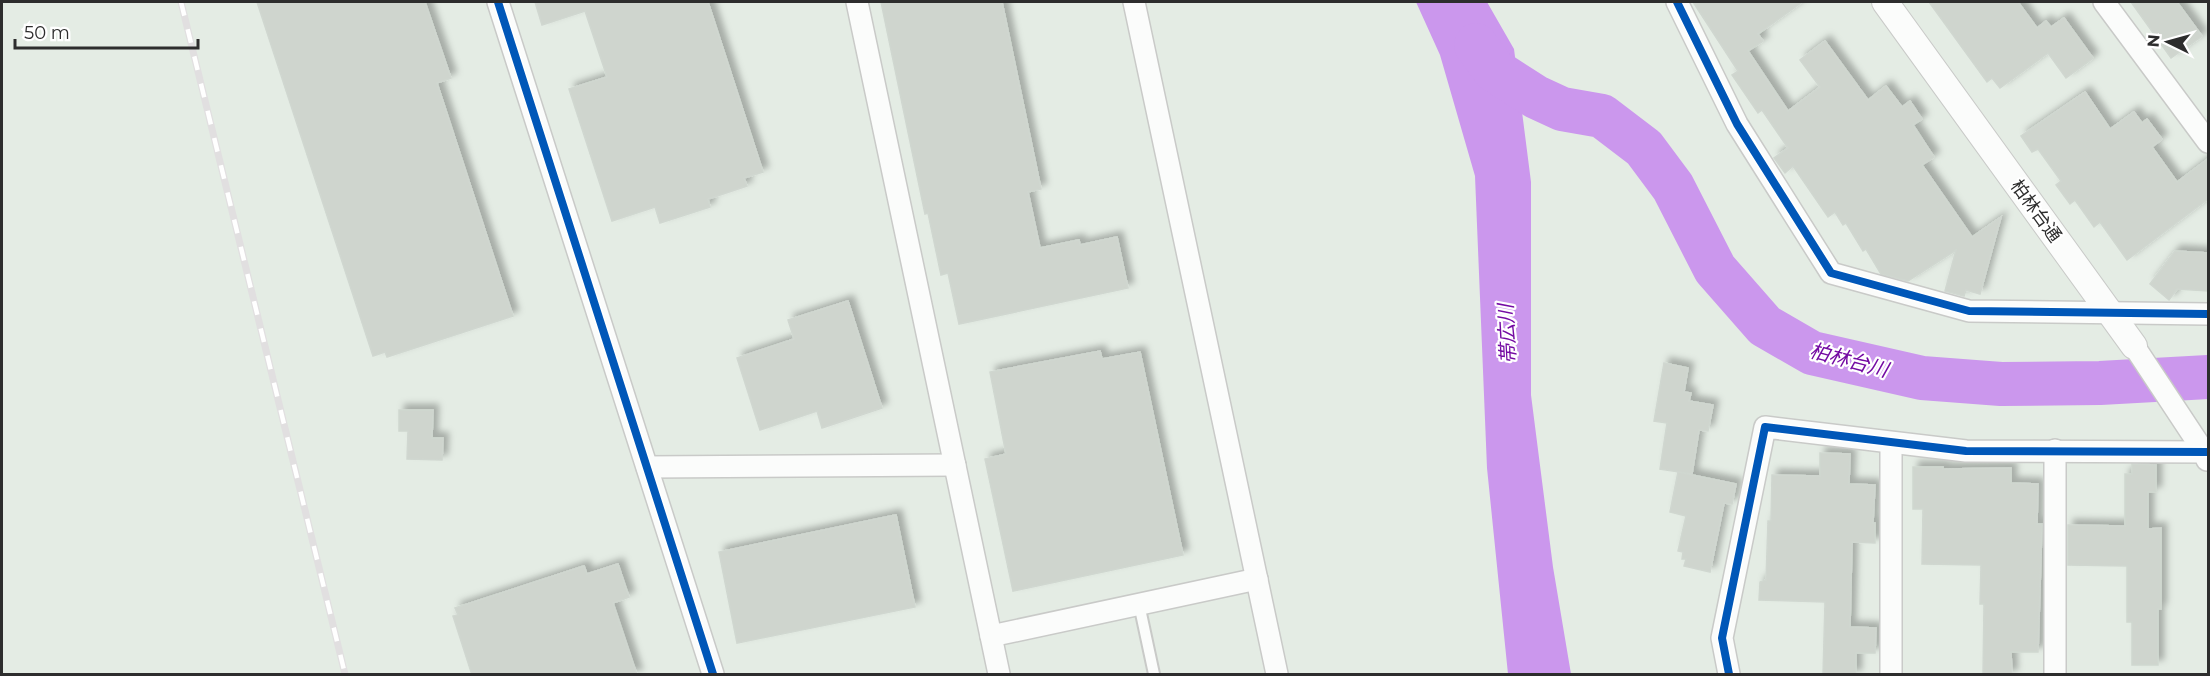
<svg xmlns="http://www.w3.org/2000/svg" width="2210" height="676" font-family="Montserrat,'Noto Sans JP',sans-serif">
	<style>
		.water { fill: #cb97ed }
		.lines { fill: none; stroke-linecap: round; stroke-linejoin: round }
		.river { stroke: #cb97ed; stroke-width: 44 }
		.building { fill: #cfd5ce; stroke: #d0d7d0; stroke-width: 1.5; filter: url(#shadow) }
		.service-casing { stroke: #c9cac8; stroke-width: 14 }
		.minor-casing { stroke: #c9cac8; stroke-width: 24 }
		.tertiary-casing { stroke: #c9cac8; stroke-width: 28 }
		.service { stroke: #fbfcfb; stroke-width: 10 }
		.minor { stroke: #fbfcfb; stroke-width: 21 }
		.tertiary { stroke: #fbfcfb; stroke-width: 26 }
		.rail-casing { stroke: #e1dfe0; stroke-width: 7 }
		.rail { stroke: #fff; stroke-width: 4.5; stroke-dasharray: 14; stroke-linecap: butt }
		.cycleway-casing { stroke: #fff; stroke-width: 11 }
		.cycleway { stroke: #0057b8; stroke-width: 8 }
		.labels { text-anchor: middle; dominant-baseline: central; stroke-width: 4.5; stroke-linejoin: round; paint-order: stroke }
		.street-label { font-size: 18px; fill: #2d2d2d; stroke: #fff }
		.water-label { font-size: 20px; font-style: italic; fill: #740ba3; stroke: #fff }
	</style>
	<defs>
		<filter id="shadow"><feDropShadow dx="5.5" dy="-5.5" stdDeviation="3" flood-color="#0004"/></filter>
	</defs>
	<rect width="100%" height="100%" fill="#e4ece4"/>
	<polygon class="water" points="1416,2 1487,2 1514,49 1531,182 1531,395 1553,567 1571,674 1508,674 1487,468 1475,176 1440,55"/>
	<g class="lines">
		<polyline class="river" points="1476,45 1494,70 1536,97 1562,109 1602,116 1644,148 1673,187 1715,269 1765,326 1812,353 1922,378 2001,384 2100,383 2208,377"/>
	</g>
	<g class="building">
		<polygon points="257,2 425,2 451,78 437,83 513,316 387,357 385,352 373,356"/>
		<polygon points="535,2 708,2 763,172 744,178 747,186 708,199 710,207 660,223 655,207 612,221 569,89 607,77 585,11 542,25"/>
		<polygon points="881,2 1002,2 1041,189 1028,192 1040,248 1079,240 1080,245 1117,237 1128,288 959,324 948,273 941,275 928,213 925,214"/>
		<polygon points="1693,2 1802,2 1758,34 1763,41 1748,51 1788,111 1820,87 1800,60 1825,41 1868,100 1886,86 1902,107 1910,101 1922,119 1913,125 1934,157 1922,165 1972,237 2001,217 1980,294 1966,290 1964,296 1945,291 1956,250 1908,281 1881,274 1866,249 1863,251 1846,223 1843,225 1835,212 1828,217 1793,166 1785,173 1774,158 1788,148 1762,110 1758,113 1732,75 1738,71"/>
		<polygon points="1929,2 2018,2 2037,28 2046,21 2051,27 2064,18 2093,58 2066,78 2048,53 2000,88 1992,78 1987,82"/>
		<polygon points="2131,2 2177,2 2202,36 2171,58"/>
		<polygon points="2085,92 2110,129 2134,112 2142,123 2147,119 2162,139 2152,147 2177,182 2208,159 2208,199 2127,260 2100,222 2094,227 2075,200 2070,204 2056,185 2061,181 2038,149 2032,152 2021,136"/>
		<polygon points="2175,251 2208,253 2208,291 2177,289 2169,300 2150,284"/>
		<polygon points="848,301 882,408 822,428 817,411 760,430 737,358 794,339 788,320"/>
		<polygon points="1100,351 1102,359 1140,352 1183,555 1013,591 985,459 1006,454 990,372"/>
		<polygon points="1664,363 1688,368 1684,392 1691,393 1689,401 1713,405 1708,431 1699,430 1692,474 1660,469 1667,423 1654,421"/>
		<polygon points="399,410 433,410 432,438 443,438 442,460 407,459 408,431 399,431"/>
		<polygon points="1820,453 1850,454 1849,484 1875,485 1873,523 1875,523 1875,543 1852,542 1850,627 1876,628 1875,653 1856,653 1856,675 1823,675 1825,602 1759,600 1760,582 1766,580 1768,521 1771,521 1772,475 1820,476"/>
		<polygon points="2132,464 2156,465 2156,492 2148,492 2148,529 2161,528 2161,609 2158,609 2158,665 2132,665 2132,622 2127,622 2127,566 2068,565 2068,525 2125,526 2125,474 2132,474"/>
		<polygon points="1913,467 1943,467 1943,469 2011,468 2011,483 2038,484 2037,524 2042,524 2038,652 2011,652 2012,675 1983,675 1984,604 1980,604 1981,565 1922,564 1923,509 1913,509"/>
		<polygon points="1678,472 1736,484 1732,504 1724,503 1710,572 1684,566 1686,559 1682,559 1683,552 1678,551 1686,516 1670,512"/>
		<polygon points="896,515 915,607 737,643 719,552"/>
		<polygon points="618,564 629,597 613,603 637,675 472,675 453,616 458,615 455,608 584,566 587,574"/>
	</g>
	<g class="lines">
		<g class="service-casing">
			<polyline id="service" points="1139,604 1154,674"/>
		</g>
		<g class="minor-casing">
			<g id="minor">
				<polyline points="498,2 713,674"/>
				<polyline points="857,2 999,674"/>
				<polyline points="1134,2 1277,674"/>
				<polyline points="1677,2 1737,124 1831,273 1969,311 2208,314"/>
				<polyline points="2104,2 2208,142"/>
				<polyline points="2134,346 2204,452 2207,460"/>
				<polyline points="647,467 955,465"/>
				<polyline points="991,636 1257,579"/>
				<polyline points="1729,674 1722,638 1765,427 1966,451 2208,452"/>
				<polyline points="1891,674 1891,443"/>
				<polyline points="2055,674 2055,450"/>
			</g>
		</g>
		<g class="tertiary-casing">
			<polyline id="tertiary" points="1885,2 2134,346"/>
		</g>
		<use href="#service" class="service"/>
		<use href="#minor" class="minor"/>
		<use href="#tertiary" class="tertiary"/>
		<g class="rail-casing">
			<polyline id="rail" points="181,2 345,674"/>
		</g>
		<use href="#rail" class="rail"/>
		<g class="cycleway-casing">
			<g id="cycleway">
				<polyline points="498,2 713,674"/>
				<polyline points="1677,2 1737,124 1831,273 1969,311 2208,314"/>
				<polyline points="1729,674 1722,638 1765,427 1966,451 2208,452"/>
			</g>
		</g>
		<use href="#cycleway" class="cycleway"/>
	</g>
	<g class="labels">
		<g class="street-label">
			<text transform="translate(2036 211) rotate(54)">柏林台通</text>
		</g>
		<g class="water-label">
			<text transform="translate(1507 334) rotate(-93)">帯広川</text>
			<text transform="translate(1849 360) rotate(15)">柏林台川</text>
		</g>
	</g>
	<rect width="2210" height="676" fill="none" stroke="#2d2d2d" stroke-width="6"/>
	<g transform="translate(2168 42) rotate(275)" stroke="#ffffff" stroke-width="4.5" paint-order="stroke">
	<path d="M0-4.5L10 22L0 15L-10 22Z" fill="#2d2d2d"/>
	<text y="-9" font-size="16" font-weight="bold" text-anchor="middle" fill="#2d2d2d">N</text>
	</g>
	<path d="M15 39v9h183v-9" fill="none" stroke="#2d2d2d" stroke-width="3"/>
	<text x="24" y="39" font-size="18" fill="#2d2d2d" stroke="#ffffff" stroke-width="4.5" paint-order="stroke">50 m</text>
</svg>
